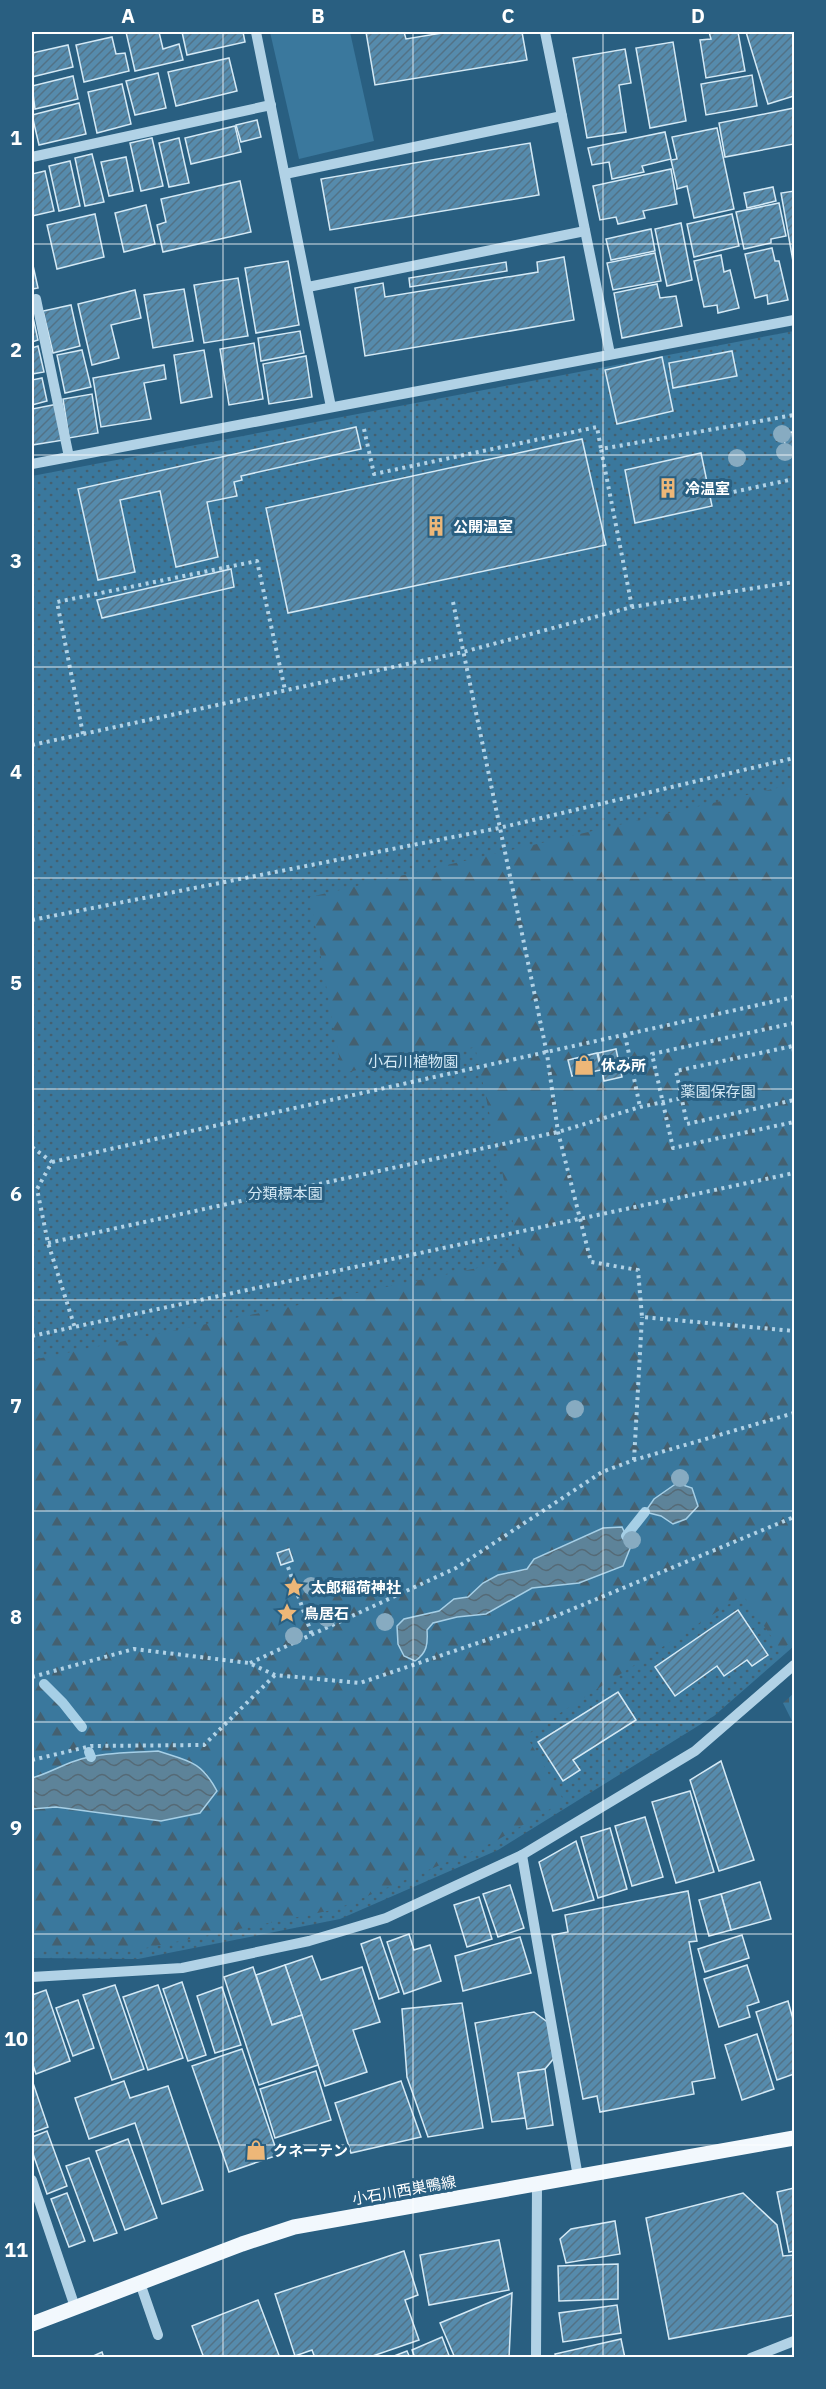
<svg xmlns="http://www.w3.org/2000/svg" width="826" height="2389" font-family="'IBM Plex Sans','Noto Sans JP',sans-serif">
	<style>
		.grass { fill: url(#grass-dots) }
		.forest { fill: url(#forest-firs) }
		.cemetery { fill: url(#cemetery-stones) }
		.park { fill: #3a789d }
		.water { fill: url(#water-waves); stroke: #a6cfe6; stroke-width: 1.5 }
		.lines { fill: none; stroke-linecap: round; stroke-linejoin: round }
		.stream { stroke: #a6cfe6; stroke-width: 10 }
		.building { fill: url(#building-hatch); stroke: #d4e9f5; stroke-width: 1.5 }
		.path { stroke: #b1d2e6; stroke-width: 4; stroke-dasharray: 3 4.5; stroke-linecap: butt }
		.minor { stroke: #b1d2e6; stroke-width: 10 }
		.major { stroke: #f2f8fd; stroke-width: 15 }
		.tree { fill: #87abc1 }
		.grid { fill: none; stroke: #fff; stroke-width: 1.5; stroke-opacity: 0.55 }
		.labels { text-anchor: middle; dominant-baseline: central; stroke-width: 6; stroke-linejoin: round; paint-order: stroke }
		.poi-label { font-size: 15px; font-weight: bold; fill: #fff; stroke: #295f81; text-anchor: start }
		.park-label { font-size: 15px; fill: #d4e9f5; stroke: #295f81 }
		.street-label { font-size: 15px; fill: #fff; stroke: #295f81 }
		.neatline { fill: none; stroke: #fff; stroke-width: 2 }
		.grid-label { font-size: 20px; text-anchor: middle; font-weight: bold; fill: #fff }
	</style>
	<defs>
		<pattern id="grass-dots" width="8" height="8" patternUnits="userSpaceOnUse" patternTransform="scale(1.5)"><rect width="8" height="8" fill="#3a789d"/><path d="M2 2h.1M6 6h.1" fill="none" stroke="#446070" stroke-width="1.8" stroke-linecap="round"/></pattern>
		<pattern id="forest-firs" width="22" height="20" patternUnits="userSpaceOnUse" patternTransform="scale(1.5)"><rect width="22" height="20" fill="#3a789d"/><path d="M5 1l3.5 6h-7zM16 11l3.5 6h-7z" fill="#446070"/></pattern>
		<pattern id="cemetery-stones" width="16" height="16" patternUnits="userSpaceOnUse" patternTransform="scale(1.5)"><rect width="16" height="16" fill="#3a789d"/><path d="M2 7V4a2 2 0 0 1 4 0v3zM10 15v-3a2 2 0 0 1 4 0v3z" fill="#446070"/></pattern>
		<pattern id="water-waves" width="16" height="10" patternUnits="userSpaceOnUse" patternTransform="scale(1.5)"><rect width="16" height="10" fill="#5d8399"/><path d="M0 5q4-4 8 0t8 0" fill="none" stroke="#556a76"/></pattern>
		<pattern id="building-hatch" width="6" height="6" patternUnits="userSpaceOnUse" patternTransform="scale(1.5)"><rect width="6" height="6" fill="#568bac"/><path d="M-1 1l2-2M0 6l6-6M5 7l2-2" fill="none" stroke="#527286"/></pattern>
	</defs>
	<rect width="100%" height="100%" fill="#295f81"/>
	<polygon class="grass" points="794,331 794,1646 714,1716 498,1850 340,1919 138,1959 32,1958 32,476"/>
	<polygon class="forest" points="794,784 794,1639 781,1651 743,1595 526,1735 564,1801 494,1842 337,1909 136,1950 32,1949 32,1360 521,1259 475,1047 342,1073 310,897"/>
	<polygon class="cemetery" points="794,1693 794,1725 783,1703"/>
	<polygon class="park" points="270,32 350,32 374,141 299,159"/>
	<g class="water">
		<polygon points="677,1483 692,1488 698,1506 686,1519 673,1524 661,1516 645,1512 654,1499"/>
		<path d="M622 1527 631 1546 623 1566 579 1583 532 1588 486 1614 457 1617 433 1623 427 1630C428 1644 427 1653 415 1661L404 1656 398 1644 397 1626 404 1619 439 1611 454 1599 468 1597 483 1583 498 1575 527 1569 534 1559 603 1528Z"/>
		<path d="M158 1751C189 1761 201 1761 217 1791L200 1813 161 1821 56 1807 32 1809V1778C47 1774 60 1766 75 1761 101 1752 131 1753 158 1751Z"/>
	</g>
	<g class="lines">
		<g class="stream">
			<polyline points="626,1536 645,1512"/>
			<polyline points="44,1684 63,1703 82,1727"/>
			<polyline points="89,1752 91,1757"/>
		</g>
	</g>
	<g class="building">
		<polygon points="126,32 159,32 163,49 179,44 183,60 135,71"/>
		<polygon points="182,32 243,32 245,42 187,55"/>
		<polygon points="366,32 404,32 406,39 448,32 522,32 527,60 375,85"/>
		<polygon points="709,32 738,32 745,71 706,78 700,40 711,39"/>
		<polygon points="746,32 794,32 794,96 768,104"/>
		<polygon points="112,37 116,54 125,53 129,71 84,82 76,45"/>
		<polygon points="673,42 686,121 650,128 636,48"/>
		<polygon points="68,45 73,67 32,77 32,53"/>
		<polygon points="625,49 631,83 619,85 626,132 587,138 573,58"/>
		<polygon points="229,58 237,91 176,106 168,72"/>
		<polygon points="158,73 166,108 135,115 126,81"/>
		<polygon points="752,75 757,106 706,115 701,84"/>
		<polygon points="73,76 78,99 35,109 32,86"/>
		<polygon points="122,84 131,124 97,133 88,92"/>
		<polygon points="79,103 86,134 39,145 32,115"/>
		<polygon points="794,108 794,144 725,157 719,123"/>
		<polygon points="257,120 261,137 241,142 236,125"/>
		<polygon points="235,126 241,152 191,164 185,138"/>
		<polygon points="717,128 734,209 694,218 687,186 677,189 677,186 671,160 677,159 672,137"/>
		<polygon points="665,132 671,159 642,166 644,172 612,179 609,162 592,165 588,148"/>
		<polygon points="152,138 163,186 141,191 130,143"/>
		<polygon points="179,138 189,183 169,187 159,143"/>
		<polygon points="530,143 539,195 330,230 321,179"/>
		<polygon points="92,154 104,202 85,206 75,158"/>
		<polygon points="126,157 133,191 109,196 101,162"/>
		<polygon points="70,161 80,206 59,211 49,166"/>
		<polygon points="671,169 677,204 643,211 645,218 618,224 616,217 600,220 593,186"/>
		<polygon points="45,171 54,211 32,216 32,174"/>
		<polygon points="240,181 251,232 163,252 157,225 166,222 161,199"/>
		<polygon points="773,187 776,201 747,208 744,193"/>
		<polygon points="794,191 794,267 781,193"/>
		<polygon points="779,203 786,236 771,239 771,243 744,249 736,212"/>
		<polygon points="146,205 155,244 124,252 115,213"/>
		<polygon points="95,214 104,257 57,269 47,225"/>
		<polygon points="732,214 739,246 694,257 687,224"/>
		<polygon points="681,223 692,280 667,286 655,229"/>
		<polygon points="651,229 655,251 611,260 606,239"/>
		<polygon points="772,248 775,261 779,261 788,300 768,304 767,295 755,298 745,254"/>
		<polygon points="655,253 661,281 613,290 607,263"/>
		<polygon points="721,255 724,272 730,270 739,308 718,313 717,305 704,307 694,261"/>
		<polygon points="564,257 574,320 365,356 355,288 383,283 385,297 538,272 537,262"/>
		<polygon points="32,261 38,288 32,289"/>
		<polygon points="288,261 299,325 256,333 245,268"/>
		<polygon points="506,262 507,271 410,287 409,278"/>
		<polygon points="238,278 248,336 204,343 194,285"/>
		<polygon points="657,284 660,298 676,296 682,326 622,338 614,293"/>
		<polygon points="184,289 193,341 153,348 144,295"/>
		<polygon points="135,290 141,318 111,325 119,358 92,365 78,304"/>
		<polygon points="71,305 80,346 53,353 43,311"/>
		<polygon points="32,313 38,340 32,342"/>
		<polygon points="300,331 304,353 261,361 258,338"/>
		<polygon points="254,343 263,399 229,405 220,349"/>
		<polygon points="38,346 44,372 32,374 32,348"/>
		<polygon points="82,350 91,387 65,393 57,355"/>
		<polygon points="204,350 212,397 181,403 174,355"/>
		<polygon points="732,351 737,376 673,388 669,363"/>
		<polygon points="306,356 312,397 269,404 263,364"/>
		<polygon points="662,357 673,411 617,424 605,370"/>
		<polygon points="164,365 166,379 144,383 151,419 101,427 93,378"/>
		<polygon points="42,378 47,401 32,405 32,380"/>
		<polygon points="92,394 98,433 69,438 63,399"/>
		<polygon points="58,404 64,440 32,445 32,409"/>
		<polygon points="356,427 361,449 241,476 242,480 234,482 237,496 207,502 218,557 176,567 160,491 120,500 135,572 98,580 78,489"/>
		<polygon points="792,432 794,448 786,450 783,434"/>
		<polygon points="582,439 606,545 288,613 266,508"/>
		<polygon points="701,453 712,506 635,523 625,470"/>
		<polygon points="231,569 234,587 102,618 97,600"/>
		<polygon points="616,1049 622,1077 604,1081 598,1053"/>
		<polygon points="597,1053 601,1070 572,1076 568,1060"/>
		<polygon points="289,1549 293,1561 281,1565 277,1553"/>
		<polygon points="738,1610 768,1655 752,1666 747,1660 724,1676 717,1666 675,1696 655,1667"/>
		<polygon points="618,1692 636,1720 573,1760 580,1770 563,1781 538,1742"/>
		<polygon points="721,1761 754,1860 719,1871 690,1780"/>
		<polygon points="690,1791 714,1872 676,1883 652,1802"/>
		<polygon points="645,1817 663,1877 632,1886 615,1826"/>
		<polygon points="610,1828 627,1889 598,1898 581,1837"/>
		<polygon points="576,1841 594,1900 553,1911 539,1862"/>
		<polygon points="760,1882 771,1919 731,1930 721,1894"/>
		<polygon points="510,1885 524,1928 498,1937 483,1894"/>
		<polygon points="688,1891 697,1941 689,1942 715,2078 692,2082 694,2094 600,2112 597,2096 583,2099 552,1935 568,1932 565,1915"/>
		<polygon points="721,1894 731,1930 709,1936 699,1900"/>
		<polygon points="479,1897 492,1939 467,1947 454,1905"/>
		<polygon points="409,1934 414,1950 430,1945 441,1981 404,1994 387,1942"/>
		<polygon points="742,1935 749,1958 705,1972 698,1949"/>
		<polygon points="380,1937 399,1992 379,1999 361,1944"/>
		<polygon points="520,1937 531,1973 463,1991 455,1956"/>
		<polygon points="312,1956 321,1980 362,1967 380,2022 353,2030 367,2072 325,2086 285,1965"/>
		<polygon points="285,1965 302,2015 272,2025 256,1975"/>
		<polygon points="747,1965 759,2002 747,2006 750,2017 719,2027 704,1979"/>
		<polygon points="253,1967 272,2025 302,2015 318,2065 259,2085 224,1977"/>
		<polygon points="182,1982 206,2055 188,2061 163,1989"/>
		<polygon points="115,1985 144,2069 112,2080 83,1995"/>
		<polygon points="158,1985 183,2058 148,2070 123,1997"/>
		<polygon points="222,1987 241,2045 215,2053 197,1996"/>
		<polygon points="46,1990 70,2061 36,2074 32,2062 32,1995"/>
		<polygon points="78,2000 94,2048 73,2056 56,2008"/>
		<polygon points="788,2001 794,2023 794,2074 777,2080 756,2012"/>
		<polygon points="462,2003 483,2128 428,2137 407,2077 402,2009"/>
		<polygon points="534,2012 550,2024 555,2057 545,2069 518,2073 525,2118 492,2122 475,2023"/>
		<polygon points="757,2034 774,2089 742,2100 725,2045"/>
		<polygon points="242,2049 278,2155 229,2172 192,2066"/>
		<polygon points="545,2069 553,2125 527,2129 518,2073"/>
		<polygon points="316,2071 331,2120 275,2138 260,2089"/>
		<polygon points="32,2080 48,2127 32,2133"/>
		<polygon points="124,2081 130,2098 168,2086 203,2190 162,2204 135,2123 89,2139 75,2098"/>
		<polygon points="401,2081 421,2137 351,2153 335,2103"/>
		<polygon points="47,2131 67,2186 47,2194 32,2151 32,2137"/>
		<polygon points="128,2139 157,2218 125,2230 96,2151"/>
		<polygon points="89,2158 117,2233 94,2241 66,2166"/>
		<polygon points="794,2188 794,2251 789,2252 777,2192"/>
		<polygon points="67,2193 85,2241 69,2247 51,2199"/>
		<polygon points="743,2193 777,2225 783,2256 794,2255 794,2315 669,2339 646,2218"/>
		<polygon points="615,2221 620,2254 566,2263 560,2239 571,2229"/>
		<polygon points="499,2240 509,2290 429,2305 420,2255"/>
		<polygon points="404,2251 418,2295 405,2300 419,2340 367,2358 315,2358 312,2350 295,2356 275,2294"/>
		<polygon points="618,2264 618,2299 559,2301 558,2266"/>
		<polygon points="512,2293 509,2358 455,2358 440,2323"/>
		<polygon points="258,2300 280,2358 204,2358 192,2326"/>
		<polygon points="617,2305 621,2333 563,2342 559,2313"/>
		<polygon points="442,2337 450,2358 415,2358 412,2350"/>
		<polygon points="621,2339 625,2358 556,2358 555,2354"/>
		<polygon points="407,2351 410,2358 389,2358"/>
		<polygon points="102,2352 104,2358 89,2358"/>
	</g>
	<g class="lines">
		<g class="path">
			<polyline points="364,429 374,474 597,427 601,449"/>
			<polyline points="719,495 794,479"/>
			<polyline points="453,602 547,1054 558,1132 591,1262 638,1270 642,1317 794,1331"/>
			<polyline points="632,607 601,449 794,415"/>
			<polyline points="83,734 57,602 257,561 285,690"/>
			<polyline points="32,745 463,652 632,607 794,582"/>
			<polyline points="32,920 499,828 794,758"/>
			<polyline points="794,1023 652,1054 673,1148 794,1122"/>
			<polyline points="625,1035 640,1107"/>
			<polyline points="794,1052 793,1046 676,1071 687,1124 794,1100"/>
			<polyline points="32,1147 52,1162 37,1189 48,1243 75,1328"/>
			<polyline points="52,1162 794,997"/>
			<polyline points="48,1243 558,1132 640,1107 682,1098"/>
			<polyline points="32,1336 794,1173"/>
			<polyline points="634,1460 642,1317"/>
			<polyline points="288,1567 312,1635"/>
			<polyline points="250,1663 456,1568 602,1472 634,1460 794,1413"/>
			<polyline points="32,1677 134,1649 249,1663 275,1675 360,1683 551,1618 794,1517"/>
			<polyline points="32,1760 91,1746 204,1745 275,1675"/>
		</g>
		<g class="minor">
			<polyline points="256,32 331,407"/>
			<polyline points="545,32 610,354"/>
			<polyline points="32,157 271,105"/>
			<polyline points="285,174 562,116"/>
			<polyline points="308,287 585,231"/>
			<polyline points="36,299 69,457"/>
			<polyline points="32,464 794,320"/>
			<polyline points="522,1855 578,2177"/>
			<polyline points="32,1977 182,1968 309,1941 386,1918 522,1855 695,1751 794,1665"/>
			<polyline points="32,2180 75,2307"/>
			<polyline points="140,2283 158,2335"/>
			<polyline points="536,2358 537,2184"/>
			<polyline points="751,2358 794,2341"/>
		</g>
		<polyline class="major" points="32,2324 242,2244 294,2227 794,2138"/>
	</g>
	<g class="tree">
		<circle cx="782" cy="434" r="9"/>
		<circle cx="785" cy="452" r="9"/>
		<circle cx="737" cy="458" r="9"/>
		<circle cx="575" cy="1409" r="9"/>
		<circle cx="680" cy="1478" r="9"/>
		<circle cx="632" cy="1540" r="9"/>
		<circle cx="311" cy="1586" r="9"/>
		<circle cx="327" cy="1618" r="9"/>
		<circle cx="385" cy="1622" r="9"/>
		<circle cx="294" cy="1636" r="9"/>
	</g>
	<path class="grid" d="M223 32V2358M413 32V2358M603 32V2358M32 244H794M32 455H794M32 667H794M32 878H794M32 1089H794M32 1300H794M32 1511H794M32 1722H794M32 1934H794M32 2145H794"/>
	<defs>
		<g id="building-bare" transform="scale(1.62)"><path d="M-4-6H4V6H1V3H-1V6H-4ZM-2.5-4.3h1.7v1.8h-1.7ZM.8-4.3h1.7v1.8H.8ZM-2.5-1h1.7V.8h-1.7ZM.8-1h1.7V.8H.8Z" fill="#edb778" stroke="#295f81" stroke-width="2.5" paint-order="stroke"/></g>
		<g id="shop-bare" transform="scale(1.62)"><path d="M-5-2.5h2.3a2.7 3.5 0 0 1 5.4 0H5L5.5 6h-11ZM-1.5-2.5h3a1.5 2.3 0 0 0-3 0Z" fill="#edb778" stroke="#295f81" stroke-width="2.5" paint-order="stroke"/></g>
		<g id="sight-bare" transform="scale(1.62)"><path d="M0-6L1.8-2.2L6-1.7L2.9 1.2L3.7 5.4L0 3.3L-3.7 5.4L-2.9 1.2L-6-1.7L-1.8-2.2Z" fill="#edb778" stroke="#295f81" stroke-width="2.5" paint-order="stroke"/></g>
	</defs>
	<g fill-rule="evenodd">
		<use href="#building-bare" x="668" y="488"/>
		<use href="#building-bare" x="436" y="526"/>
		<use href="#shop-bare" x="584" y="1065"/>
		<use href="#sight-bare" x="294" y="1587"/>
		<use href="#sight-bare" x="287" y="1613"/>
		<use href="#shop-bare" x="256" y="2150"/>
	</g>
	<g class="labels">
		<g class="poi-label">
			<text x="685" y="488">冷温室</text>
			<text x="453" y="526">公開温室</text>
			<text x="601" y="1065">休み所</text>
			<text x="311" y="1587">太郎稲荷神社</text>
			<text x="304" y="1613">鳥居石</text>
			<text x="273" y="2150">クネーテン</text>
		</g>
		<g class="park-label">
			<text x="413" y="1061">小石川植物園</text>
			<text x="718" y="1091">薬園保存園</text>
			<text x="285" y="1193">分類標本園</text>
		</g>
		<g class="street-label">
			<text transform="translate(404 2190) rotate(-10)">小石川西巣鴨線</text>
		</g>
	</g>
	<rect width="826" height="2389" fill="none" stroke="#295f81" stroke-width="66"/>
	<rect x="33" y="33" width="760" height="2323" class="neatline"/>
	<g class="grid-label">
		<text x="128" y="23">A</text>
		<text x="318" y="23">B</text>
		<text x="508" y="23">C</text>
		<text x="698" y="23">D</text>
		<text x="16" y="145">1</text>
		<text x="16" y="357">2</text>
		<text x="16" y="568">3</text>
		<text x="16" y="779">4</text>
		<text x="16" y="990">5</text>
		<text x="16" y="1201">6</text>
		<text x="16" y="1413">7</text>
		<text x="16" y="1624">8</text>
		<text x="16" y="1835">9</text>
		<text x="16" y="2046">10</text>
		<text x="16" y="2257">11</text>
	</g>
</svg>
